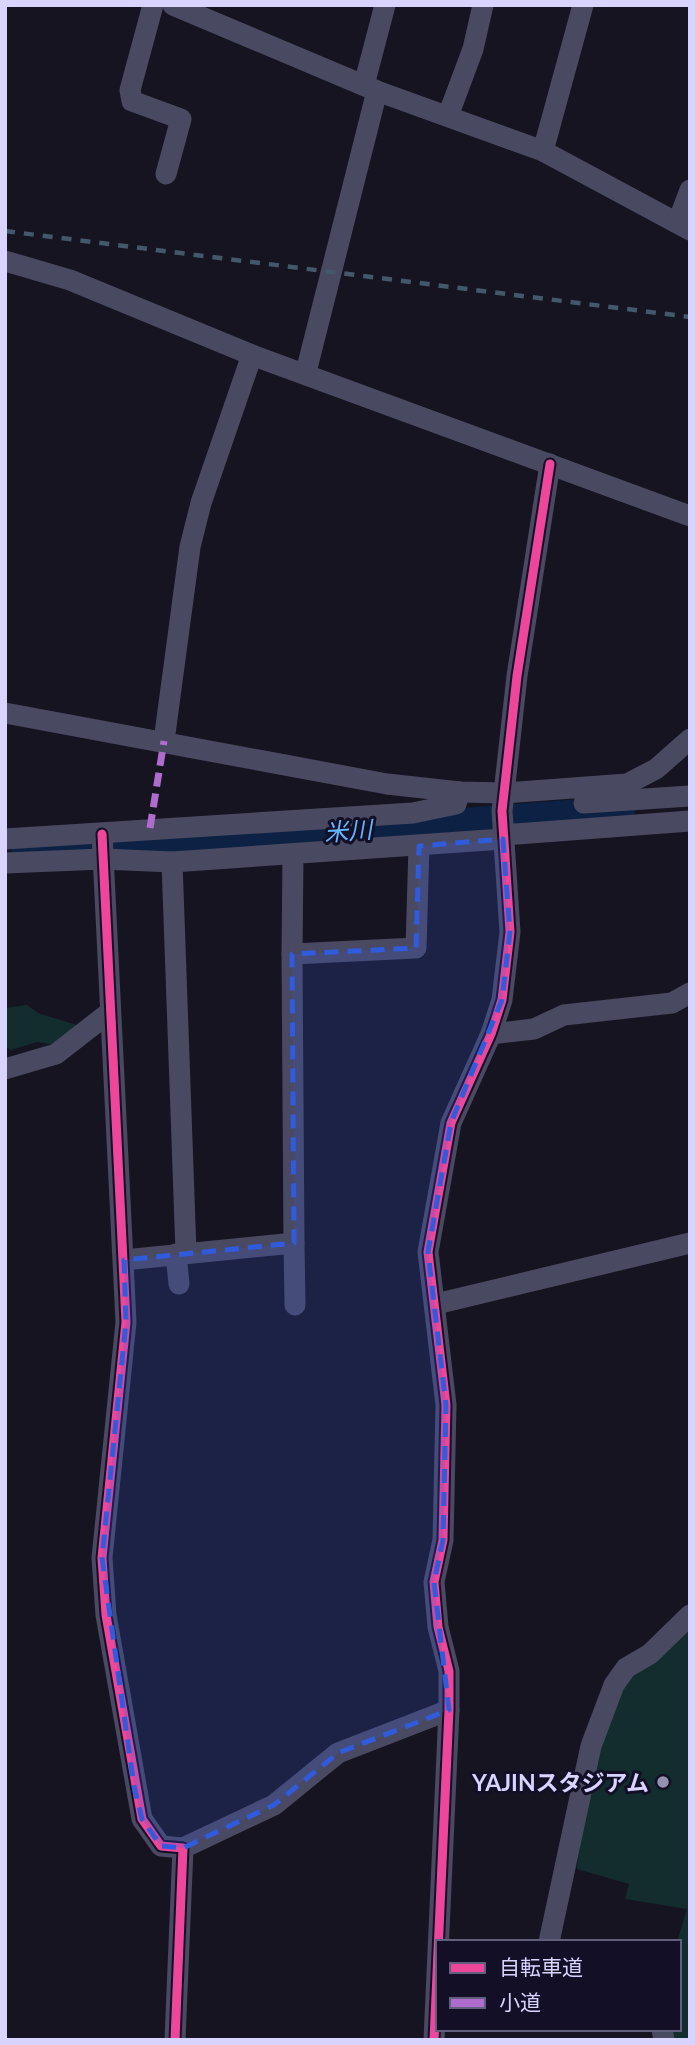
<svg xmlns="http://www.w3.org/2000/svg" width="695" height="2045" font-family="Lato,'Noto Sans JP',sans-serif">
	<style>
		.green { fill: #132c2d }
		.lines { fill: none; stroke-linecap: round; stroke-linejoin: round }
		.river { stroke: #0d2144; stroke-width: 28 }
		.minor { stroke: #4a4962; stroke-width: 21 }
		.rail { stroke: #43596b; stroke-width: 4.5; stroke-dasharray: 10 9; stroke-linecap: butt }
		.quiet { stroke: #b06ccc; stroke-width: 7; stroke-dasharray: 14 7; stroke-linecap: butt }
		.cycleway-casing { stroke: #130f26; stroke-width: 13 }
		.cycleway { stroke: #ed469a; stroke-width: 9 }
		.marked { fill: #305bdc; fill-opacity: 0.2; stroke: #305bdc; stroke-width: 5; stroke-dasharray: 14 9; stroke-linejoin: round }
		.poi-dot { fill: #9591b1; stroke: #130f26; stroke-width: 2.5 }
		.labels { text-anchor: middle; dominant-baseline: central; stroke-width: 6; stroke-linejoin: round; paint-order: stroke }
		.poi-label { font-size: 23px; font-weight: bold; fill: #d9d4ff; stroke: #130f26; text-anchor: end }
		.water-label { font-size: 24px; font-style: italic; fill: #62b6ff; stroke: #130f26 }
	</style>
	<rect width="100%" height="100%" fill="#161421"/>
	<g class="green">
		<polygon points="27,1005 38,1013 77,1025 55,1045 37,1042 11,1050 5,1046 5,1008"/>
		<path d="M690 1624V2040H673L671 2029H679L677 1942 687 1909 625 1899 629 1884 577 1869C580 1835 603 1709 622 1686 641 1663 668 1644 690 1624Z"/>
	</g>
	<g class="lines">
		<polyline class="river" points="25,847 266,837 621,810"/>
		<g class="minor">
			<polyline points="153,5 130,90 132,101 181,119 166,174"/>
			<polyline points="173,5 377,91 543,151 690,230"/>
			<polyline points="364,85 385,5"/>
			<polyline points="448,116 473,49 483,5"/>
			<polyline points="543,151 583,5"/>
			<polyline points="678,222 690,190"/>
			<polyline points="5,261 70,280 252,355 690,516"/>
			<polyline points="306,372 377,91"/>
			<polyline points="5,713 387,784 460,792 504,793 627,784 656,769 690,739"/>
			<polyline points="164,741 190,547 201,503 252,355"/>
			<polyline points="584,803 690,796"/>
			<polyline points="102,834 126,1322 102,1558 106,1615 142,1819 161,1846 183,1848 175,2040"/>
			<polyline points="503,835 690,821"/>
			<polyline points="5,839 413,813 456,804 460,792"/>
			<polyline points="293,855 292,954 416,948 419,846"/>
			<polyline points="172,862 186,1252"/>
			<polyline points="5,863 103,859 172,862 503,839"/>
			<polyline points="491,1034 534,1029 564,1015 672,1003 690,993"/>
			<polyline points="5,1069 56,1054 110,1012"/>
			<polyline points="294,1243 295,1305"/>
			<polyline points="176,1254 179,1284"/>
			<polyline points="124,1260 294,1243 292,954"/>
			<polyline points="436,1304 690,1243"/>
			<polyline points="183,1848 274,1805 338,1753 449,1710"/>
			<polyline points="549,1942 591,1746 614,1685 626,1668 650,1654 690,1615"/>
			<polyline points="662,2029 664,2040"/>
			<polyline points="434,2040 449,1710 449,1671 438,1627 434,1582 443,1540 446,1405 428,1252 451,1123 491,1034 502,1000 510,932 502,811 517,676 550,464"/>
		</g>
		<polyline class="rail" points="5,231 690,317"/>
		<polyline class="quiet" points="150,828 164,741"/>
		<g class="cycleway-casing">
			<g id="cycleway">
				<polyline points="102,834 126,1322 102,1558 106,1615 142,1819 161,1846 183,1848 175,2040"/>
				<polyline points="434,2040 449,1710 449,1671 438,1627 434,1582 443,1540 446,1405 428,1252 451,1123 491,1034 502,1000 510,932 502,811 517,676 550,464"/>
			</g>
		</g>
		<use href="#cycleway" class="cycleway"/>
	</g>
	<path class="marked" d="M503 839 510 932 502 1000 451 1123 428 1252 446 1405 443 1540 434 1582 449 1710 338 1753 274 1805 183 1848 161 1846 142 1819 134 1786 102 1558 126 1322 124 1260 294 1243 292 954 416 948 419 846Z"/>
	<circle class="poi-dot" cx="663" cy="1782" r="7"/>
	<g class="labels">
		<g class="poi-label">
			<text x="649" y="1782">YAJINスタジアム</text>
		</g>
		<g class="water-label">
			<text transform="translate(348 830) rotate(-4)">米川</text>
		</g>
	</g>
	<rect width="695" height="2045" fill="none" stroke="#d9d4ff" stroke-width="14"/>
	<rect x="436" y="1940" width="245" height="91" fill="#130f26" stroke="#625e7d" stroke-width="2"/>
	<rect x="450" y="1963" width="35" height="10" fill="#ed469a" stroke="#625e7d" stroke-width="2"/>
	<text x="499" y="1975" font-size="21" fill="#d9d4ff">自転車道</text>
	<rect x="450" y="1998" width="35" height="10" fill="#b06ccc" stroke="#625e7d" stroke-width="2"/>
	<text x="499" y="2010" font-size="21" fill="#d9d4ff">小道</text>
</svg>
